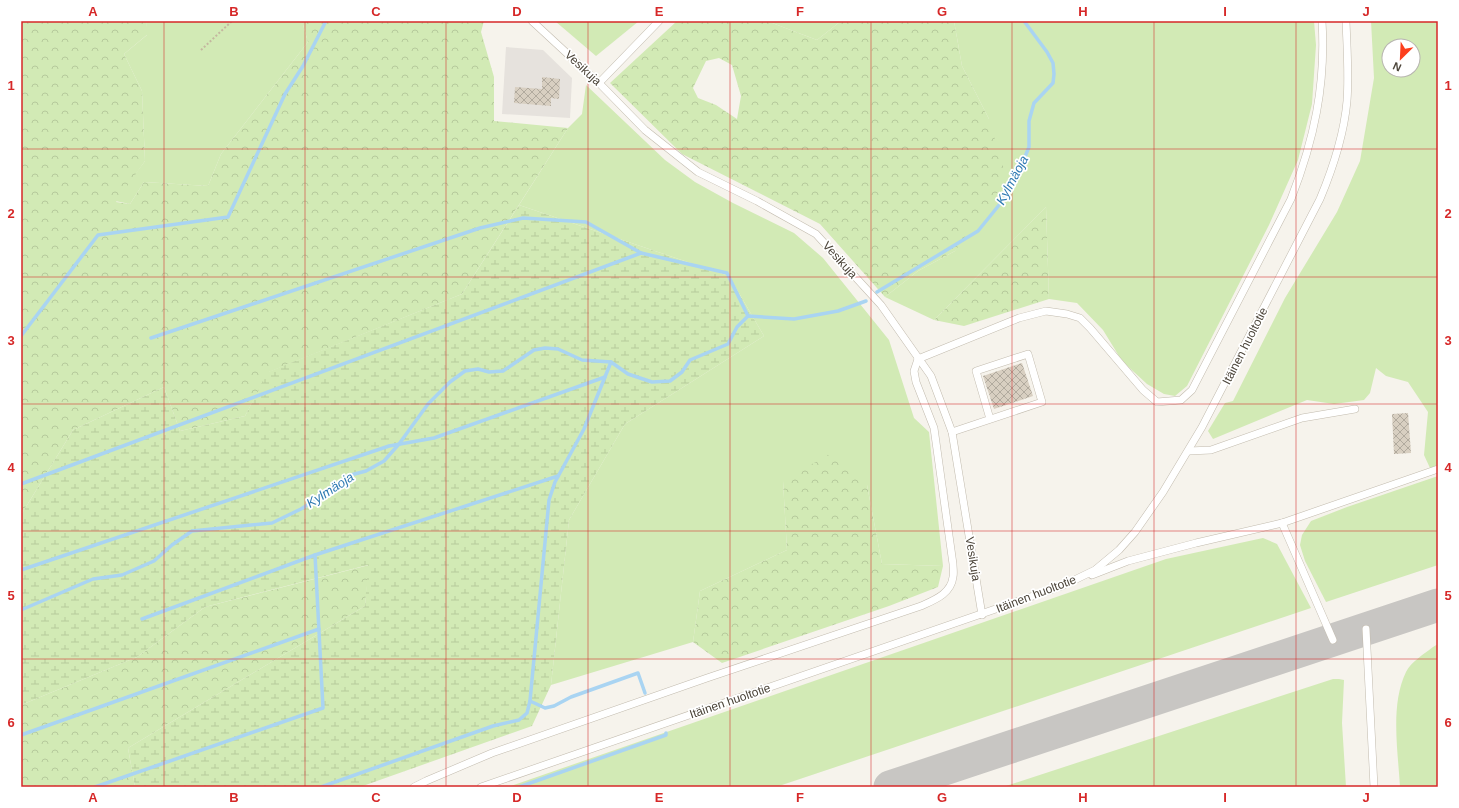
<svg xmlns="http://www.w3.org/2000/svg" width="1459" height="808" font-family="Arial,sans-serif">
	<style>
		.industrial { fill: #e6e2dd }
		.green { fill: #d2eab5; fill-rule: evenodd }
		.forest { fill: url(#forest-crowns); fill-rule: evenodd }
		.wetland { fill: url(#wetland-marsh) }
		.lines { fill: none; stroke-linecap: round; stroke-linejoin: round }
		.stream { stroke: #a9d4f2; stroke-width: 3.5 }
		.taxiway { stroke: #c8c6c3; stroke-width: 33 }
		.building { fill: url(#building-cross-hatch) }
		.lane-casing { stroke: #c2bbae; stroke-width: 8 }
		.path { stroke: #c4b79f; stroke-width: 2; stroke-dasharray: 2 2; stroke-linecap: butt }
		.lane { stroke: #fff; stroke-width: 7 }
		.grid { fill: none; stroke: #d62828; stroke-width: 1; stroke-opacity: 0.55 }
		.labels { text-anchor: middle; dominant-baseline: central; stroke-width: 3.5; stroke-linejoin: round; paint-order: stroke }
		.street-label { font-size: 12px; fill: #4b4439; stroke: #fff }
		.water-label { font-size: 13px; font-style: italic; fill: #2e7ab2; stroke: #fff }
		.neatline { fill: none; stroke: #d62828; stroke-width: 1.5 }
		.grid-label { font-size: 13px; text-anchor: middle; font-weight: bold; fill: #d62828 }
	</style>
	<defs>
		<pattern id="forest-crowns" width="20" height="18" patternUnits="userSpaceOnUse"><rect width="20" height="18" fill="#d2eab5"/><path d="M2 6a3 3 0 1 1 6 0M12 15a3 3 0 1 1 6 0" fill="none" stroke="#b6ca9c"/></pattern>
		<pattern id="wetland-marsh" width="20" height="14" patternUnits="userSpaceOnUse"><rect width="20" height="14" fill="#d2eab5"/><path d="M1 5h8M5 5V1M11 12h8M15 12V8" fill="none" stroke="#b6ca9c"/></pattern>
		<pattern id="building-cross-hatch" width="8" height="8" patternUnits="userSpaceOnUse"><rect width="8" height="8" fill="#d8cfc1"/><path d="M0 0l8 8M0 8l8-8" fill="none" stroke="#b1aa9e"/></pattern>
	</defs>
	<rect width="100%" height="100%" fill="#f6f3ec"/>
	<polygon class="industrial" points="506,47 543,50 572,78 570,118 502,114"/>
	<g class="green">
		<polygon points="146,21 302,21 308,42 221,154 208,186 144,182 130,204 115,201 145,161 142,91 124,54 147,35"/>
		<polygon points="555,21 639,21 596,56"/>
		<polygon points="767,21 841,21 817,40"/>
		<polygon points="954,21 1314,21 1316,45 1312,104 1298,160 1269,225 1187,386 1175,396 1164,394 1147,384 1122,361 1103,330 1077,303 1049,299 1046,207 934,320 885,297 918,271 955,251 989,119 962,66"/>
		<path d="M1371 21H1438V465L1430 468 1424 455 1428 412 1408 382 1386 376 1376 368 1370 393 1364 400 1334 404 1307 400 1213 439 1208 431 1225 403 1233 401 1285 298 1337 212 1360 161 1374 78ZM1389 46H1413V70H1389Z"/>
		<polygon points="586,85 665,160 695,182 733,203 794,233 823,258 889,340 914,418 929,432 943,566 882,564 867,485 783,481 787,550 700,591 693,642 551,685 569,520 625,424 764,336 729,276 519,205 568,128 582,114"/>
		<polygon points="1438,476 1438,565 1326,602 1305,561 1300,545 1302,535 1311,521 1347,507"/>
		<polygon points="1263,538 1277,544 1311,608 776,787 508,787 1166,559"/>
		<path d="M1438 644V787H1400C1398 751 1390 705 1406 672 1411 662 1424 654 1433 647Z"/>
		<polygon points="1333,679 1339,679 1344,680 1342,723 1346,787 1003,787"/>
	</g>
	<g class="forest">
		<polygon points="21,21 146,21 148,34 124,54 142,91 145,161 116,202 130,204 144,182 208,186 221,154 308,42 302,21 484,21 481,32 494,77 494,121 568,128 462,294 269,372 245,416 180,431 164,387 73,430 21,515"/>
		<path d="M677 21H767L817 40 841 21H954L962 66 989 119 1007 179 955 251 918 271 885 297 820 224 682 154 610 83ZM719 58 732 65 741 96 737 119 716 105 698 98 693 88 706 61Z"/>
		<polygon points="1046,207 1049,299 964,326 934,320"/>
		<polygon points="831,453 867,485 882,564 943,566 938,587 889,606 722,663 693,642 700,591 787,550 783,481"/>
		<polygon points="369,565 365,606 128,748 135,787 21,787 21,705 137,657 205,607"/>
	</g>
	<polygon class="wetland" points="519,205 729,276 764,336 625,424 569,520 551,685 532,726 360,787 135,787 128,748 365,606 368,565 205,607 137,657 21,705 21,515 73,430 164,387 180,431 245,416 268,372 462,294"/>
	<g class="lines">
		<g class="stream">
			<polyline points="877,292 978,231 1004,199 1022,164 1029,147 1029,121 1034,103 1053,83 1054,74 1053,63 1047,52 1024,21"/>
			<polyline points="21,336 98,235 228,217 285,94 303,66 326,21"/>
			<polyline points="151,338 480,228 523,218 586,222 641,253"/>
			<polyline points="21,484 641,253 727,273 748,316"/>
			<polyline points="21,570 389,446 434,438 605,377"/>
			<polyline points="21,610 93,579 122,575 154,561 172,545 192,531 272,523 301,509 328,492 347,476 366,471 384,461 399,444 428,404 450,382 465,371 478,369 489,372 503,371 534,350 545,348 558,349 582,360 611,362 628,374 652,382 670,381 682,372 690,360 728,344 737,327 748,316 794,319 838,311 866,301"/>
			<polyline points="142,619 315,555"/>
			<polyline points="530,701 545,708 554,706 571,697 638,673 645,693"/>
			<polyline points="21,735 319,629"/>
			<polyline points="95,787 323,708 315,555 558,476"/>
			<polyline points="321,787 493,726 519,720 527,713 530,701 549,500 555,482 584,429 611,362"/>
			<polyline points="519,787 666,735 666,733"/>
		</g>
		<polyline class="taxiway" points="890,787 1438,605"/>
	</g>
	<g class="building">
		<polygon points="542,77 560,79 559,99 551,98 551,106 514,103 515,87 542,89"/>
		<polygon points="1022,363 1033,396 994,409 983,376"/>
		<polygon points="1408,413 1411,453 1394,454 1392,414"/>
	</g>
	<g class="lines">
		<g class="lane-casing">
			<g id="lane">
				<polyline points="532,21 599,83 645,130 698,172 757,201 816,234 881,305 931,376 952,432 982,615"/>
				<polyline points="599,83 659,21"/>
				<path d="M918 359 1019 318 1046 311 1067 314 1080 318 1090 328 1143 390 1157 402 1181 400 1192 390 1291 199C1314 140 1326 85 1322 21"/>
				<polyline points="952,432 1042,402 1028,354 976,371 990,419"/>
				<polyline points="1189,451 1211,450 1302,418 1355,409"/>
				<polyline points="1282,523 1333,640"/>
				<polyline points="1092,575 1128,561 1196,543 1282,523 1438,469"/>
				<polyline points="1366,629 1374,787"/>
				<path d="M414 787 426 781 492 753 707 678 921 606C934 600 951 594 953 577 954 573 953 568 953 564L934 428 916 382 914 371 918 359"/>
				<path d="M481 787 1062 586 1095 570 1119 550 1135 532 1163 492 1202 427 1320 199C1333 168 1344 135 1347 101 1349 75 1347 48 1346 21"/>
			</g>
		</g>
		<polyline class="path" points="201,50 232,21"/>
		<use href="#lane" class="lane"/>
	</g>
	<path class="grid" d="M164 21V787M305 21V787M446 21V787M588 21V787M730 21V787M871 21V787M1012 21V787M1154 21V787M1296 21V787M21 149H1438M21 277H1438M21 404H1438M21 531H1438M21 659H1438"/>
	<g class="labels">
		<g class="street-label">
			<text transform="translate(583 68) rotate(43)">Vesikuja</text>
			<text transform="translate(840 260) rotate(48)">Vesikuja</text>
			<text transform="translate(1245 346) rotate(-63)">Itäinen huoltotie</text>
			<text transform="translate(973 559) rotate(81)">Vesikuja</text>
			<text transform="translate(1036 594) rotate(-21)">Itäinen huoltotie</text>
			<text transform="translate(730 701) rotate(-19)">Itäinen huoltotie</text>
		</g>
		<g class="water-label">
			<text transform="translate(1012 180) rotate(-62)">Kylmäoja</text>
			<text transform="translate(330 490) rotate(-33)">Kylmäoja</text>
		</g>
	</g>
	<rect width="1459" height="808" fill="none" stroke="#ffffff" stroke-width="44"/>
	<g transform="translate(1401 58) rotate(204)"><circle r="19" fill="#ffffff" stroke="#b7b4b0"/>
	<path d="M0-3L7 15L0 10L-7 15Z" fill="#fc3f1d"/>
	<text y="-6" font-size="11" font-weight="bold" text-anchor="middle" fill="#4b4439">N</text>
	</g>
	<rect x="22" y="22" width="1415" height="764" class="neatline"/>
	<g class="grid-label">
		<text x="93" y="16">A</text>
		<text x="234" y="16">B</text>
		<text x="376" y="16">C</text>
		<text x="517" y="16">D</text>
		<text x="659" y="16">E</text>
		<text x="800" y="16">F</text>
		<text x="942" y="16">G</text>
		<text x="1083" y="16">H</text>
		<text x="1225" y="16">I</text>
		<text x="1366" y="16">J</text>
		<text x="11" y="90">1</text>
		<text x="1448" y="90">1</text>
		<text x="11" y="218">2</text>
		<text x="1448" y="218">2</text>
		<text x="11" y="345">3</text>
		<text x="1448" y="345">3</text>
		<text x="11" y="472">4</text>
		<text x="1448" y="472">4</text>
		<text x="11" y="600">5</text>
		<text x="1448" y="600">5</text>
		<text x="11" y="727">6</text>
		<text x="1448" y="727">6</text>
		<text x="93" y="802">A</text>
		<text x="234" y="802">B</text>
		<text x="376" y="802">C</text>
		<text x="517" y="802">D</text>
		<text x="659" y="802">E</text>
		<text x="800" y="802">F</text>
		<text x="942" y="802">G</text>
		<text x="1083" y="802">H</text>
		<text x="1225" y="802">I</text>
		<text x="1366" y="802">J</text>
	</g>
</svg>
